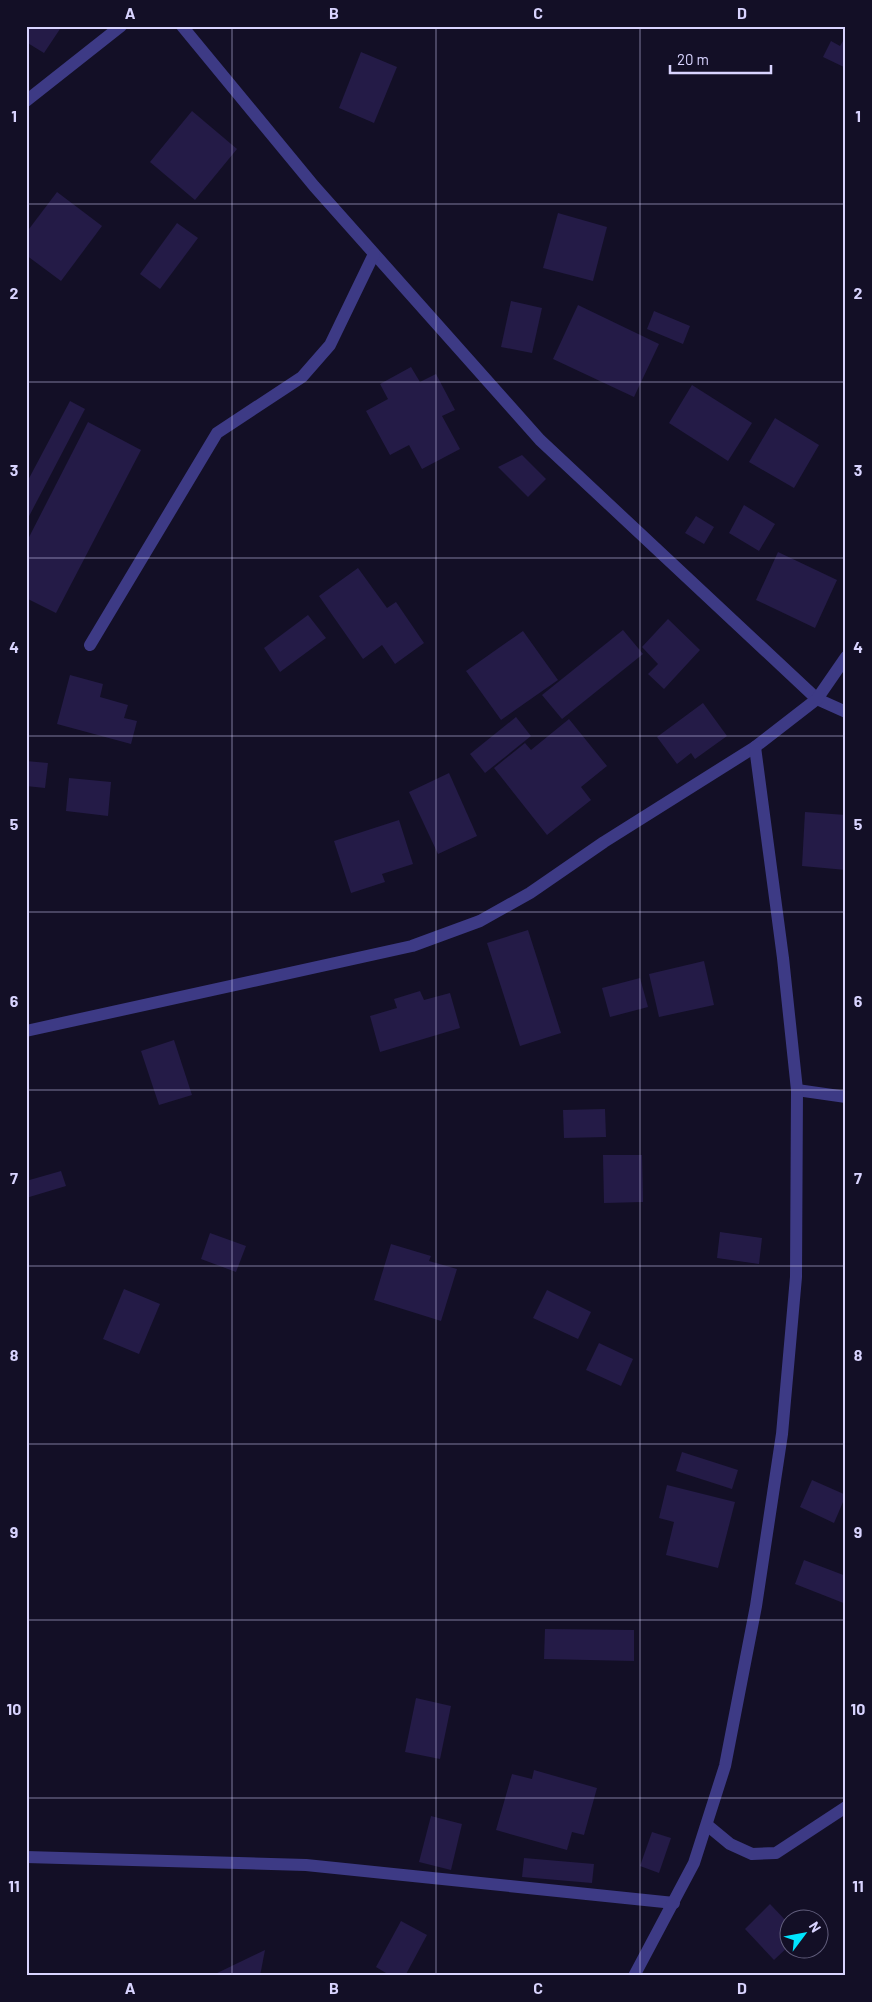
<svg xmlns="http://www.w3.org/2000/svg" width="872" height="2002" font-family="Barlow,sans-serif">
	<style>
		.building { fill: #241b47 }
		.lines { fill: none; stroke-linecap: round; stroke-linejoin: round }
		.minor { stroke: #3d3a85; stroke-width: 12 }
		.grid { fill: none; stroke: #d9d4ff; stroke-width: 1; stroke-opacity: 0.55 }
		.neatline { fill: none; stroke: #d9d4ff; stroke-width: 2 }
		.grid-label { font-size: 16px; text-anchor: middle; font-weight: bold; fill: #d9d4ff }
	</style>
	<rect width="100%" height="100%" fill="#130f26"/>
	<g class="building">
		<polygon points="26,26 62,26 44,53 26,42"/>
		<polygon points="846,36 846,68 823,57 831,41 840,46"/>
		<polygon points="361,52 397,67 374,123 339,108"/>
		<polygon points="192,111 237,149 195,200 150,162"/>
		<polygon points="57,192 102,226 61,281 26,255 26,233"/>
		<polygon points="558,213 607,227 593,281 543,268"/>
		<polygon points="177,223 198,238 160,289 140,274"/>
		<polygon points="511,301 542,308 532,353 501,347"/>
		<polygon points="578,305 659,344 634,397 553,359"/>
		<polygon points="654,311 690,326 683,344 647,329"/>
		<polygon points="411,367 420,382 436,374 455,410 442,416 460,449 422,469 409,445 390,455 366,411 388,399 380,384"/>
		<polygon points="692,385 752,423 728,461 669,423"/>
		<polygon points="70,401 85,409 26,522 26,484"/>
		<polygon points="775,418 819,445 794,488 749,462"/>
		<polygon points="88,422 141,450 56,613 26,598 26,543"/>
		<polygon points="522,455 546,479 528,497 498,467"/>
		<polygon points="744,505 775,524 759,551 729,533"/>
		<polygon points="696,516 714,527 704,544 685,533"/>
		<polygon points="778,552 837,580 815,628 756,600"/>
		<polygon points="358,568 387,608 396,602 424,643 395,664 382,645 363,659 319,596"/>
		<polygon points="308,615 326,638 280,672 264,648"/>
		<polygon points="668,619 700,650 664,689 648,674 658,664 642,647"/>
		<polygon points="623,630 643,654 562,719 542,695"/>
		<polygon points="523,631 558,680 501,720 466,671"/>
		<polygon points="70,675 103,684 100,697 128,705 124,718 137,721 131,744 57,724"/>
		<polygon points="703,703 727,736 695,759 691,753 677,764 657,737"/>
		<polygon points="516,717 531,736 485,773 470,754"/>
		<polygon points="569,719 607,766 581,787 591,800 547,835 494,768 525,743 531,750"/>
		<polygon points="26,761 48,763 45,788 26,786"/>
		<polygon points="449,773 477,836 438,854 409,792"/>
		<polygon points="69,778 111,782 108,816 66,811"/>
		<polygon points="805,812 846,815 846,870 802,866"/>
		<polygon points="399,820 413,864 382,874 385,882 351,893 334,841"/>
		<polygon points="528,930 561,1033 520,1046 487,943"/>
		<polygon points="704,961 714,1005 659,1017 649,974"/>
		<polygon points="640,978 648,1007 610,1017 602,988"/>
		<polygon points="420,991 424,1000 450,993 460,1028 380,1052 370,1016 397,1008 394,999"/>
		<polygon points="174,1040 192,1095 159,1105 141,1051"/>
		<polygon points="605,1109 606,1137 564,1138 563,1110"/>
		<polygon points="603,1155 642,1155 643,1202 604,1203"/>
		<polygon points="61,1171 66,1186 26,1198 26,1181"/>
		<polygon points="720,1232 762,1238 759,1264 717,1258"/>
		<polygon points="210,1233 246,1246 236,1272 201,1259"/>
		<polygon points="391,1244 431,1256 429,1261 457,1269 441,1321 374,1300"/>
		<polygon points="124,1289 160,1304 139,1354 103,1339"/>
		<polygon points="547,1290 591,1312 578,1339 533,1318"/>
		<polygon points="599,1343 633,1359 621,1386 586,1370"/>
		<polygon points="682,1452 738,1470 732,1489 676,1471"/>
		<polygon points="812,1480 846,1495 834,1523 800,1507"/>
		<polygon points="667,1485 735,1502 718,1568 666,1555 674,1522 659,1518"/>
		<polygon points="804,1560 846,1576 846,1604 795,1584"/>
		<polygon points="545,1629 634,1630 634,1661 544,1659"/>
		<polygon points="416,1698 451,1706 440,1759 405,1752"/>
		<polygon points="534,1770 597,1788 584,1835 572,1832 567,1850 496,1830 512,1774 532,1779"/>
		<polygon points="431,1816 462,1824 451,1870 419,1862"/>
		<polygon points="652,1832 671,1838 659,1873 640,1866"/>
		<polygon points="524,1858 594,1864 592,1883 522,1877"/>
		<polygon points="770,1904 790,1925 790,1945 774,1960 745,1929"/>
		<polygon points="401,1921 427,1935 405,1976 391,1976 376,1967"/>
		<polygon points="265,1950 260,1976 211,1976"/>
	</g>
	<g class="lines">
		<g class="minor">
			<polyline points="182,26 314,186 540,440 817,699 846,712"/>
			<polyline points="26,101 121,26"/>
			<polyline points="90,645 217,433 302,377 330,345 374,254"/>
			<polyline points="26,1031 412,946 480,921 530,893 604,842 755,747 817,699 846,657"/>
			<polyline points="797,1090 846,1097"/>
			<polyline points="707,1825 730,1844 752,1854 776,1853 846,1807"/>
			<polyline points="26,1857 306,1865 674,1903"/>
			<polyline points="634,1976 694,1863 725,1766 756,1606 782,1434 796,1277 797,1090 783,958 755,747"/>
		</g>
	</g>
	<path class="grid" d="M232 26V1976M436 26V1976M640 26V1976M26 204H846M26 382H846M26 558H846M26 736H846M26 912H846M26 1090H846M26 1266H846M26 1444H846M26 1620H846M26 1798H846"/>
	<rect width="872" height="2002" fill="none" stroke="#130f26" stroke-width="55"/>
	<g transform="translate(804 1934) rotate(58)"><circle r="24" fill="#130f26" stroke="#625e7d"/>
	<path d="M0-4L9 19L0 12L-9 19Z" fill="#00e5ff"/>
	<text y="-8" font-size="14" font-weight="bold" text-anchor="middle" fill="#d9d4ff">N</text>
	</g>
	<path d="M670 65v8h101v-8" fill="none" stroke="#d9d4ff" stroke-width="2.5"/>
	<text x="677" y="65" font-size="15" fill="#d9d4ff" stroke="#130f26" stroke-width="4" paint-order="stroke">20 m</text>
	<rect x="28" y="28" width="816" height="1946" class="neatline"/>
	<g class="grid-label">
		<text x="130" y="19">A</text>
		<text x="334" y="19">B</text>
		<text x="538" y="19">C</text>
		<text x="742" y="19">D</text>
		<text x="14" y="122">1</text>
		<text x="858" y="122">1</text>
		<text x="14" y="299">2</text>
		<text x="858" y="299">2</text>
		<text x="14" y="476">3</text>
		<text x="858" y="476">3</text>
		<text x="14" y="653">4</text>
		<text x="858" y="653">4</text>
		<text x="14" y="830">5</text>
		<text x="858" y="830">5</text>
		<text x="14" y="1007">6</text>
		<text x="858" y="1007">6</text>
		<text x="14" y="1184">7</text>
		<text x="858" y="1184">7</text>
		<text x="14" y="1361">8</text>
		<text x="858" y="1361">8</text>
		<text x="14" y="1538">9</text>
		<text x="858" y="1538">9</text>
		<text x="14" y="1715">10</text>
		<text x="858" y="1715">10</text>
		<text x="14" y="1892">11</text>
		<text x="858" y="1892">11</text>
		<text x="130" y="1994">A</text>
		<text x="334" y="1994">B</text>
		<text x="538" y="1994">C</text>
		<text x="742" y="1994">D</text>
	</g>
</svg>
